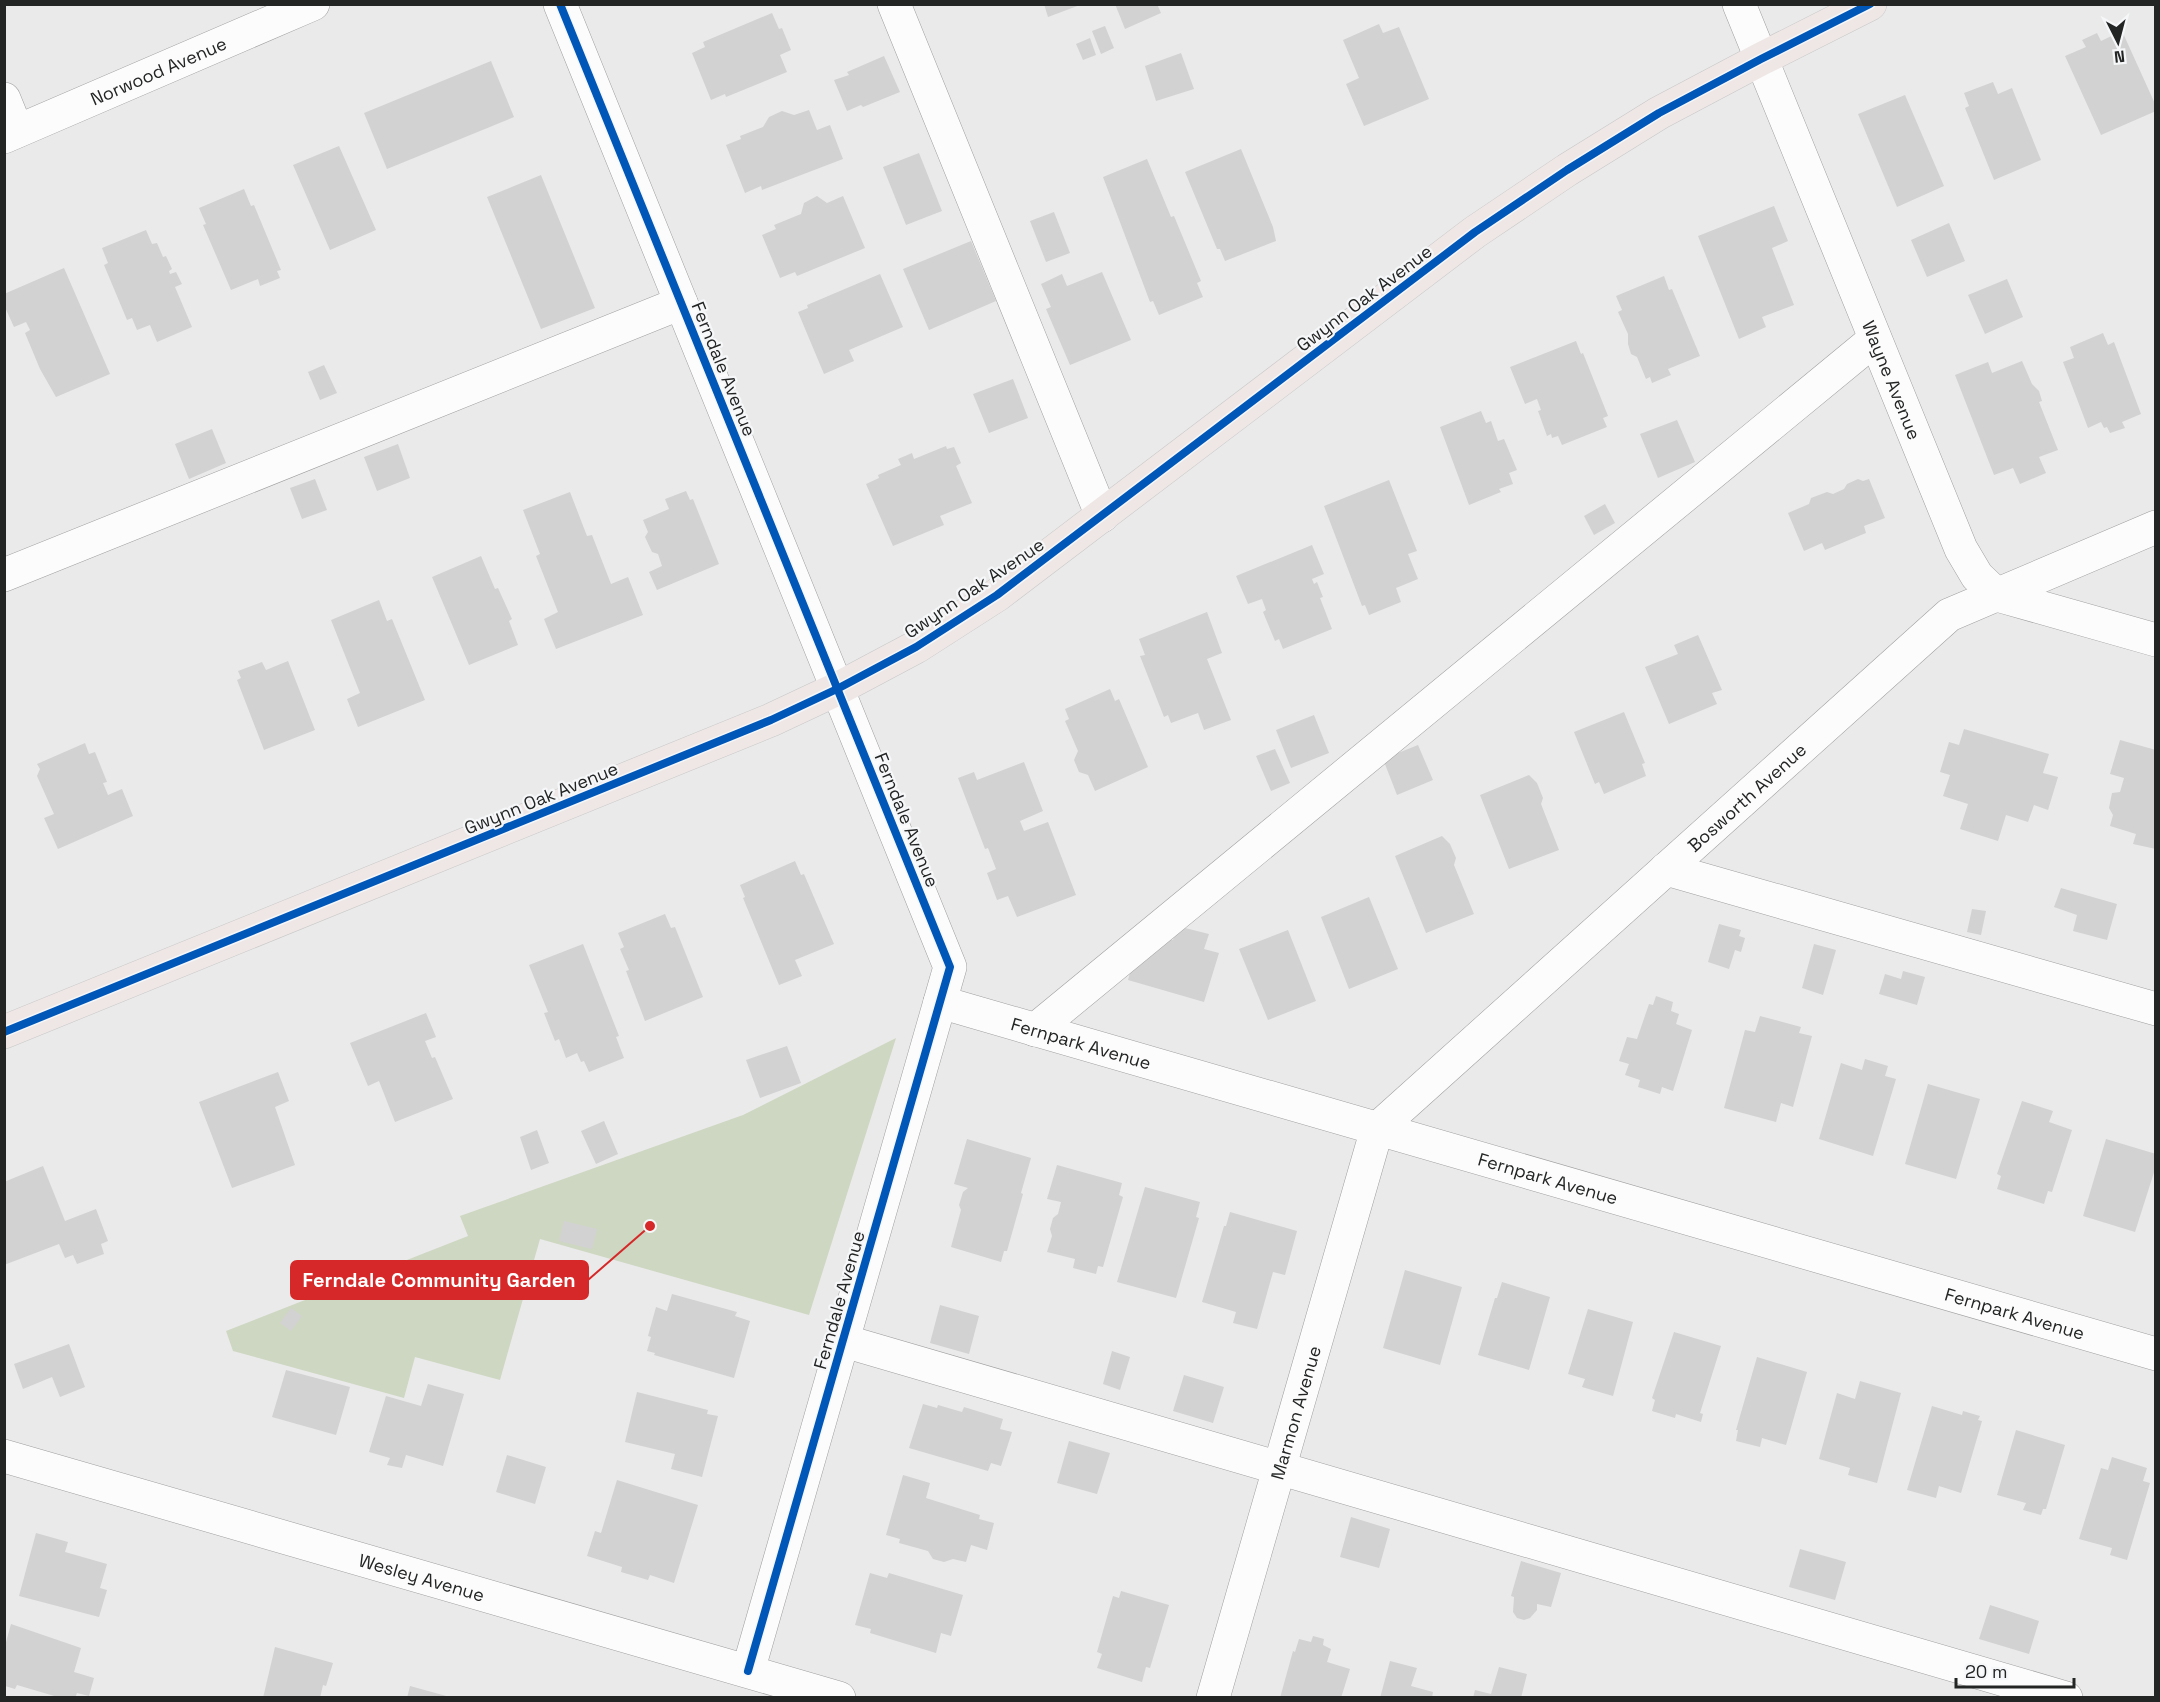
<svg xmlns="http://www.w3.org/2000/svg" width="2160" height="1702" font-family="'Space Grotesk',sans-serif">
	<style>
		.green { fill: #ced7c2 }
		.building { fill: #d2d2d2 }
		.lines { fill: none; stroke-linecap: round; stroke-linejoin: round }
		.minor-casing { stroke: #9f9f9f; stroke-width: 34 }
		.major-casing { stroke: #c8c8c8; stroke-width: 34 }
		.minor { stroke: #fcfcfc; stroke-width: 33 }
		.major { stroke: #eee7e6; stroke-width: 33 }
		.cycleway-casing { stroke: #f6f7f9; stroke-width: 11 }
		.cycleway { stroke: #0057b8; stroke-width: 8 }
		.labels { text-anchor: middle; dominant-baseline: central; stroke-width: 4.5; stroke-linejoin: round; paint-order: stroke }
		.street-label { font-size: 18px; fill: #232424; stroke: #f6f7f9 }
		.leader { fill: none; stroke: #d62828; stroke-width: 2 }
		.callout-dot { fill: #d62828; stroke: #f6f7f9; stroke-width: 2 }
		.callout { fill: #d62828; stroke: #d62828; stroke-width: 2 }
		.callout-label { font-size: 20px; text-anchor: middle; font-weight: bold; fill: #fff }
	</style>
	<rect width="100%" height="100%" fill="#eaeaea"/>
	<polygon class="green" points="896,1038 809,1315 540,1239 500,1380 415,1357 404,1398 233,1351 226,1331 468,1236 460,1216 743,1115"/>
	<g class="building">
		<polygon points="1044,4 1080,4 1080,5 1048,17"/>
		<polygon points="1115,4 1157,4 1161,13 1125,29"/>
		<polygon points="772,13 779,29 782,28 791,50 780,55 787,72 726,97 725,94 711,100 692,53 705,47 703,42"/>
		<polygon points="1379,24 1383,33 1399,27 1429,99 1364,126 1346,84 1359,78 1343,40"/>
		<polygon points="1105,26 1114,48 1101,54 1092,31"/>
		<polygon points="2122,31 2156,106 2156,111 2101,135 2065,56 2086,47 2082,40 2097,33 2101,41"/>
		<polygon points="1090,38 1096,55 1083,60 1076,44"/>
		<polygon points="1181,53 1194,89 1156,101 1145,66"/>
		<polygon points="884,56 900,92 863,107 861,105 847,111 834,80 849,75 847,72"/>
		<polygon points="491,61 514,117 387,169 364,113"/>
		<polygon points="1993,82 1998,94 2012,88 2041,160 1994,180 1965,108 1969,106 1964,93"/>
		<polygon points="1905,95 1944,186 1897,207 1858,114"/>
		<polygon points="809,110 817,130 830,125 843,159 762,190 761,186 745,193 726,145 741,139 740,136 763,127 769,117 782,111 794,115"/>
		<polygon points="339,146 376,230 330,250 293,165"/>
		<polygon points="1241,149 1273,227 1276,241 1225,261 1220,249 1217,249 1185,172"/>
		<polygon points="919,153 942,211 906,225 883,167"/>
		<polygon points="1147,159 1171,217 1174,216 1201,281 1197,283 1203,297 1159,315 1153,301 1150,302 1103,177"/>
		<polygon points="541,175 595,308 541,329 487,197"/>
		<polygon points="244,189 251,206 254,205 281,270 277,271 280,278 260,286 258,279 231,290 203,225 206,224 199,208"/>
		<polygon points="817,196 827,203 843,196 865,248 797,276 795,272 780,278 762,235 776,229 774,225 801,214 804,203"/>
		<polygon points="1774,206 1788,241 1772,248 1794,305 1762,317 1766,327 1739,339 1698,236"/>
		<polygon points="1054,212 1070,253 1046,262 1030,221"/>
		<polygon points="1949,223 1965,261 1927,277 1911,240"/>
		<polygon points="146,230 152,244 157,243 163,257 166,256 172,269 169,271 170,274 176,272 182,284 175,287 192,327 157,342 150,325 137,330 132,318 127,320 104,265 108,263 102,248"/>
		<polygon points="971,241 996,301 929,330 903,269"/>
		<polygon points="64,268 110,374 56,397 40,369 25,333 30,330 26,322 14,327 4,305 4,294"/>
		<polygon points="1102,272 1131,340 1070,365 1046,309 1051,307 1041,284 1062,274 1067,286"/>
		<polygon points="880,274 903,327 849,350 854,361 824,374 798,312 808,308 807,305"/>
		<polygon points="1664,276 1669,290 1672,289 1700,356 1668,369 1671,375 1652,383 1650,377 1646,379 1637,357 1631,354 1628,344 1628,334 1618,312 1622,310 1616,296"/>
		<polygon points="2007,279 2023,317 1985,334 1968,295"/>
		<polygon points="2103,333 2108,345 2114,342 2141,414 2122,422 2125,428 2110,433 2107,427 2104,428 2101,422 2088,428 2063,362 2074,358 2070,347"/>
		<polygon points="1576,341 1581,354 1583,353 1608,416 1603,418 1607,427 1562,445 1558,436 1552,438 1551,434 1547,436 1538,411 1541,410 1537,399 1525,404 1510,367"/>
		<polygon points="2022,361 2032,384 2039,391 2042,401 2039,402 2058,450 2039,457 2046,473 2020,484 2013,468 1994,475 1955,375 1988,362 1992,373"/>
		<polygon points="324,365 337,393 320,400 308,372"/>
		<polygon points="1013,379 1028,418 989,433 973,394"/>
		<polygon points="1481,411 1486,423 1491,421 1498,441 1504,439 1517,470 1509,473 1513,484 1499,489 1501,492 1469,505 1440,427"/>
		<polygon points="1677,420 1695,462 1658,478 1640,434"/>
		<polygon points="212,429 226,463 189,479 175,444"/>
		<polygon points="398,444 410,478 377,491 364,457"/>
		<polygon points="946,446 947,449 954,447 961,463 956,466 972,503 940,516 944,525 893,546 866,484 879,478 878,475 901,465 898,459 912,453 914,459"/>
		<polygon points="315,479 327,510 302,519 290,488"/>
		<polygon points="1858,479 1863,481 1869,479 1885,518 1864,526 1866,533 1825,550 1822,543 1804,551 1788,513 1809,504 1811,498 1827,492 1833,494 1844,489 1847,484"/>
		<polygon points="1389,480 1417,551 1408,554 1418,579 1396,588 1401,602 1369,615 1365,605 1362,606 1324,506"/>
		<polygon points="686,491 690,500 693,499 719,564 657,590 649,572 662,566 658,554 652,552 645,537 648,532 643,520 669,509 665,499"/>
		<polygon points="570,492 587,536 592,535 611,584 628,577 643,615 556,649 544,619 558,612 536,556 540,554 523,510"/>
		<polygon points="1605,504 1615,523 1594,535 1584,516"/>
		<polygon points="1312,545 1324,574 1312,579 1314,584 1317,582 1323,597 1320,598 1332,629 1283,649 1279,639 1275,641 1263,612 1266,610 1262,599 1248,604 1236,576"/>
		<polygon points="481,556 495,589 498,588 512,619 509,621 518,645 469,665 432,577"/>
		<polygon points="379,600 387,621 392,619 425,700 358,727 347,699 360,693 331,620"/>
		<polygon points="1207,612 1222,653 1207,659 1231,720 1204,730 1198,713 1171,723 1168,715 1164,717 1140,656 1145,655 1139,639"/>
		<polygon points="1698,635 1722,690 1712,693 1717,704 1669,724 1645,667 1678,654 1674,645"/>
		<polygon points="288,661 315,730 264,750 237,680 241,678 238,671 262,662 266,670"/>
		<polygon points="1110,689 1115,701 1119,699 1148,767 1095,791 1088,775 1079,772 1074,760 1078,751 1065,721 1069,719 1065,709"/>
		<polygon points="1624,712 1645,763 1642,764 1646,776 1604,794 1599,782 1595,784 1574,732"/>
		<polygon points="1314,715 1329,753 1291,768 1276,730"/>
		<polygon points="1964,729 2049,754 2043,773 2058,777 2048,810 2034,805 2028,822 2006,815 1998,841 1960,829 1968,804 1943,796 1950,775 1940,772 1949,742 1959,745"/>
		<polygon points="2120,740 2156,750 2156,849 2133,844 2136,834 2110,826 2113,815 2109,808 2112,793 2120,792 2124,778 2110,774"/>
		<polygon points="85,743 89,754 95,752 107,782 103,783 108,795 122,789 133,816 58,849 44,818 54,814 37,776 40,769 37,764"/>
		<polygon points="1418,745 1433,780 1397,795 1383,759"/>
		<polygon points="1275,749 1290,783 1271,791 1256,756"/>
		<polygon points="1024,762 1043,811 1020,821 1024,831 1048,822 1076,895 1017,917 1008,896 997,900 987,873 996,869 988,848 985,849 958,778 974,772 977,780"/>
		<polygon points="1529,775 1537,783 1543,798 1541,804 1559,850 1509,869 1480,795"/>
		<polygon points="1442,836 1450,844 1456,858 1454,865 1474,914 1426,933 1395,856"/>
		<polygon points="795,861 801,875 804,874 834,944 795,960 802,976 779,985 743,898 745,897 740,885"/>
		<polygon points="2061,888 2117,904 2107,940 2073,931 2077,915 2054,907"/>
		<polygon points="1369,897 1398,969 1349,989 1321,917"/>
		<polygon points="1972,909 1986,911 1981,935 1967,932"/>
		<polygon points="665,914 671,928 675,927 703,997 645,1021 626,971 629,970 620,949 624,947 618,933"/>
		<polygon points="1719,924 1741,930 1739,936 1745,938 1741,952 1735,950 1729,969 1708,962"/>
		<polygon points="1177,926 1209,934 1204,949 1219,953 1204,1002 1128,980 1135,954 1157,935 1173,940"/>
		<polygon points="1288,930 1316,1001 1268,1020 1239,949"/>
		<polygon points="583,944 619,1036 616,1037 624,1058 589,1072 584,1061 581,1062 577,1053 566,1058 559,1039 555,1041 544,1013 548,1012 529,965"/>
		<polygon points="1814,944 1836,950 1823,995 1802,988"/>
		<polygon points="1903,971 1925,977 1917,1005 1879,994 1885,974 1901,979"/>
		<polygon points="1656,996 1673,1002 1671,1011 1679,1014 1676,1024 1692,1030 1673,1091 1662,1087 1660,1094 1638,1087 1640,1080 1625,1075 1629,1064 1619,1061 1627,1037 1637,1039 1649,1004 1653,1005"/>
		<polygon points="426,1013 436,1037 425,1041 432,1058 435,1057 453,1099 395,1122 379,1081 368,1086 350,1043"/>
		<polygon points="1760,1016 1801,1027 1799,1033 1812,1036 1793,1107 1781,1103 1776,1122 1724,1108 1745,1030 1755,1032"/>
		<polygon points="787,1046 801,1083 760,1098 746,1060"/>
		<polygon points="1865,1059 1888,1066 1885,1076 1896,1079 1873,1156 1819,1139 1841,1063 1862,1070"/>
		<polygon points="278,1072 289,1101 275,1107 295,1165 232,1188 199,1102"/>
		<polygon points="1928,1084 1980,1099 1956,1179 1905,1164"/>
		<polygon points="2022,1101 2053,1111 2049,1122 2072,1130 2052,1192 2048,1191 2044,1204 1997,1189 2001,1176 1997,1174"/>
		<polygon points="604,1121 618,1154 596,1164 581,1131"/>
		<polygon points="537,1130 549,1163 531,1170 520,1137"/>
		<polygon points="967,1139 1031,1158 1021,1193 1023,1194 1007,1251 1004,1251 1001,1262 951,1247 961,1210 959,1205 963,1192 968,1188 954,1184"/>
		<polygon points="2106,1139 2156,1154 2156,1166 2135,1232 2083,1216"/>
		<polygon points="1057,1165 1122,1183 1119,1195 1123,1197 1103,1267 1098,1266 1096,1274 1073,1268 1075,1259 1047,1252 1052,1236 1050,1229 1053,1218 1058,1214 1061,1202 1047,1199"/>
		<polygon points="43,1166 65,1221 96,1209 108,1241 101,1244 104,1254 77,1264 73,1255 65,1258 59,1244 4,1265 4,1182"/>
		<polygon points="1145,1187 1200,1202 1196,1217 1199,1218 1176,1298 1117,1282"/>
		<polygon points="1230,1212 1297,1231 1285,1275 1273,1272 1257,1329 1233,1323 1236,1312 1202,1302 1224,1226 1226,1226"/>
		<polygon points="564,1221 597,1229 592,1249 559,1241"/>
		<polygon points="1405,1270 1462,1287 1440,1365 1383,1348"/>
		<polygon points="1502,1282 1550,1297 1529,1370 1478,1355 1495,1298 1497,1298"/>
		<polygon points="672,1294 737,1312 735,1316 750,1321 734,1378 654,1355 655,1353 647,1351 651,1337 648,1336 656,1307 667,1311"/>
		<polygon points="940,1305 979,1316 969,1354 930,1343"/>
		<polygon points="291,1308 302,1316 291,1331 280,1323"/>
		<polygon points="1588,1309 1633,1322 1613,1396 1582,1387 1585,1379 1568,1374"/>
		<polygon points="1674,1332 1721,1346 1700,1413 1703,1414 1701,1422 1676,1414 1675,1418 1652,1411 1655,1400 1652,1398"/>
		<polygon points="69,1344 85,1387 60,1397 52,1377 23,1389 14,1364"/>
		<polygon points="1112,1351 1130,1357 1120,1390 1103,1384"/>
		<polygon points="1757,1357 1807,1372 1786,1445 1762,1438 1760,1447 1736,1441 1738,1430 1736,1430"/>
		<polygon points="286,1370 350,1387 336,1435 272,1417"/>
		<polygon points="1184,1375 1224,1387 1213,1423 1173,1411"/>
		<polygon points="1860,1381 1901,1393 1877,1483 1848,1475 1850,1468 1819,1459 1837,1393 1855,1399"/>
		<polygon points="428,1384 464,1394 443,1466 406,1455 402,1468 387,1465 390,1458 369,1452 386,1396 421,1406"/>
		<polygon points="637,1392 708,1410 707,1414 718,1416 702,1477 671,1469 675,1454 625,1442"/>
		<polygon points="923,1404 937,1408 938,1405 962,1412 964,1407 1003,1419 1000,1429 1012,1432 1001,1466 991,1463 988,1471 909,1448"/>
		<polygon points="1932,1406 1962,1415 1963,1411 1980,1416 1978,1420 1982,1421 1961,1493 1939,1486 1936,1498 1907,1490"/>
		<polygon points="2016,1430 2065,1445 2046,1509 2043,1509 2041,1515 2023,1510 2026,1503 1997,1495"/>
		<polygon points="1069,1441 1110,1453 1097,1494 1057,1483"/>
		<polygon points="507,1455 546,1467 535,1504 496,1492"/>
		<polygon points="2112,1457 2147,1468 2143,1481 2150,1483 2127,1560 2110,1555 2112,1548 2079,1539 2101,1468 2108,1470"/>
		<polygon points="903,1475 930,1483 926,1498 980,1515 979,1519 994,1523 987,1550 971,1545 966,1562 953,1559 944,1562 933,1559 928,1551 899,1543 900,1539 886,1535"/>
		<polygon points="617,1480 698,1505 674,1583 650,1575 648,1580 621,1572 622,1567 587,1556 595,1531 601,1533"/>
		<polygon points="1351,1517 1390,1529 1379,1568 1340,1557"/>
		<polygon points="36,1533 68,1542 65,1552 107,1564 100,1588 107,1590 99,1617 19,1596"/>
		<polygon points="1800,1549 1846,1562 1835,1600 1789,1587"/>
		<polygon points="1521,1561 1561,1573 1551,1607 1537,1604 1537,1610 1530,1618 1524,1620 1517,1618 1513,1612 1514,1597 1511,1596"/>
		<polygon points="870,1573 887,1578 889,1573 963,1595 951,1636 941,1633 936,1653 870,1633 871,1629 855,1625"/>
		<polygon points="1121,1591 1169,1605 1150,1668 1146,1667 1142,1682 1097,1668 1102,1654 1097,1652 1113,1596 1119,1598"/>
		<polygon points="1990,1605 2039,1621 2029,1654 1979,1639"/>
		<polygon points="11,1624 81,1648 74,1672 94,1678 89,1696 77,1693 75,1698 61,1698 17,1685 15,1689 5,1686 5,1646"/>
		<polygon points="1313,1636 1324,1639 1323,1645 1331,1649 1327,1662 1350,1669 1341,1698 1280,1698 1293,1651 1295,1652 1299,1639 1311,1642"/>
		<polygon points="275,1647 333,1663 326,1686 323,1685 320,1698 263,1698"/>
		<polygon points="1390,1661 1417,1668 1411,1686 1433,1692 1432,1698 1380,1698"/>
		<polygon points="1499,1667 1527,1674 1521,1698 1473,1698 1475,1690 1491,1694"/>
		<polygon points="410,1686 450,1697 449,1698 407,1698"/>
	</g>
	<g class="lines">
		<g class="minor-casing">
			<g id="minor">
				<polyline points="560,4 950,967 748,1671"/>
				<polyline points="894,4 1102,516"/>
				<path id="s1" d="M1739 4 1961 549 1977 576 1997 595 2156 640"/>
				<polyline points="4,99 17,131"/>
				<path id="s2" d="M4 137 313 4"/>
				<polyline points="4,575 681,303"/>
				<polyline points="1666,869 2156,1009"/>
				<path id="s3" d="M940 1002 2156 1354"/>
				<polyline points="1035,1030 1875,339"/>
				<polyline points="844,1341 2066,1698"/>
				<path id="s4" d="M4 1456 839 1698"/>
				<path id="s5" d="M1213 1698 1377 1129 1949 615 2156 527"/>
			</g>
		</g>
		<g class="major-casing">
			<polyline id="major" points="4,1032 771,720 837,689 916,647 997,595 1475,232 1567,170 1659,113 1761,59 1870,4"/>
		</g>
		<use href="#minor" class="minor"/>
		<use href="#major" class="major"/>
		<g class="cycleway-casing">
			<g id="cycleway">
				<polyline points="560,4 950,967 748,1671"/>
				<polyline points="4,1032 771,720 837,689 916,647 997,595 1475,232 1567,170 1659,113 1761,59 1870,4"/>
			</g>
		</g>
		<use href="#cycleway" class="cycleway"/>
	</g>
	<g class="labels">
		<g class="street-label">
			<text stroke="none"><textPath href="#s2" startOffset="168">Norwood Avenue</textPath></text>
			<text transform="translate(1364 298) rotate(-37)">Gwynn Oak Avenue</text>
			<text transform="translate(724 369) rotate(68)">Ferndale Avenue</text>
			<text stroke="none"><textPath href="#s1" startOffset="406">Wayne Avenue</textPath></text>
			<text transform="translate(974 588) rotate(-34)">Gwynn Oak Avenue</text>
			<text stroke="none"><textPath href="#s5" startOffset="1089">Bosworth Avenue</textPath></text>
			<text transform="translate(541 798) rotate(-22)">Gwynn Oak Avenue</text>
			<text transform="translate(907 820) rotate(68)">Ferndale Avenue</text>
			<text stroke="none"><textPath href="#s3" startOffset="147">Fernpark Avenue</textPath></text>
			<text stroke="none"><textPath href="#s3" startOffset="633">Fernpark Avenue</textPath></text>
			<text transform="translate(839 1300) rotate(-74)">Ferndale Avenue</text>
			<text stroke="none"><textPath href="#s3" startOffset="1119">Fernpark Avenue</textPath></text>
			<text stroke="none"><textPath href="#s5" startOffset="297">Marmon Avenue</textPath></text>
			<text stroke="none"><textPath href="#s4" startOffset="435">Wesley Avenue</textPath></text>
		</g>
	</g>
	<path class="leader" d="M650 1226L588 1280"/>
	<circle class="callout-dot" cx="650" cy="1226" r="6"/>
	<rect class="callout" x="291" y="1261" width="297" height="38" rx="6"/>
	<g class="callout-label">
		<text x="439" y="1287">Ferndale Community Garden</text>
	</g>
	<rect width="2160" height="1702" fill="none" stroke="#232424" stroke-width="12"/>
	<g transform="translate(2118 42) rotate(174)" stroke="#f6f7f9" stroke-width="4.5" paint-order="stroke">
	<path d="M0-4.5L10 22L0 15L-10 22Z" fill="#232424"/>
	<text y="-9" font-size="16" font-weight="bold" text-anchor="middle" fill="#232424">N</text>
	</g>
	<path d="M1956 1678v9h118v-9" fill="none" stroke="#232424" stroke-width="3"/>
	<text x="1965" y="1678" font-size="18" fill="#232424" stroke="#f6f7f9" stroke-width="4.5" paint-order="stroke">20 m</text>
</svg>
